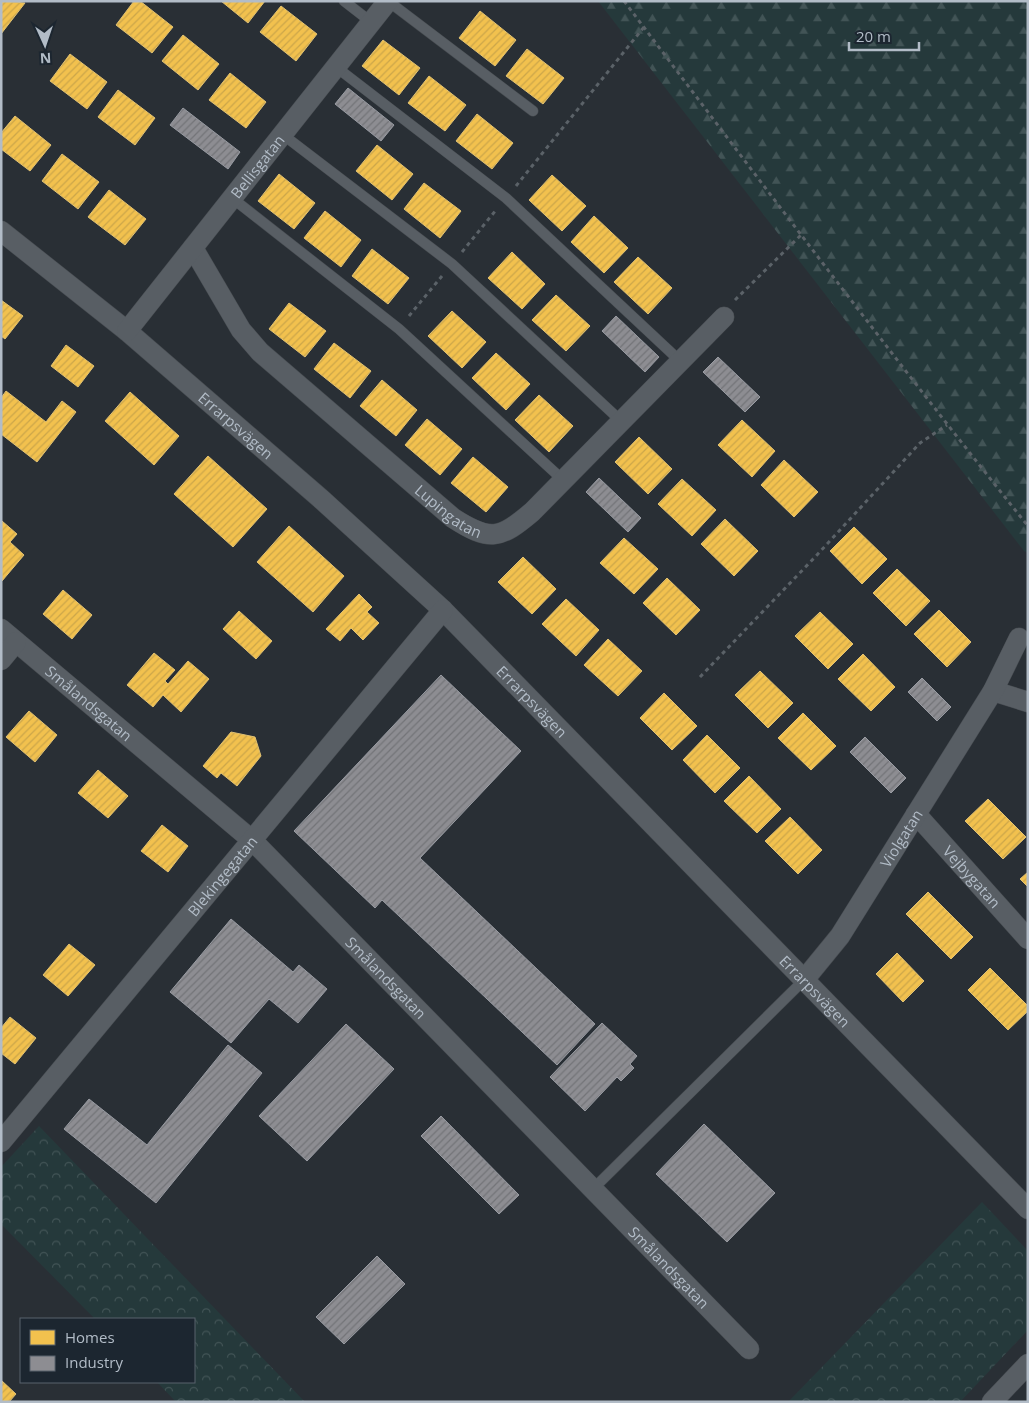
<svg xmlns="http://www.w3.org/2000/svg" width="1029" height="1403" font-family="'Open Sans',sans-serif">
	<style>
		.forest { fill: url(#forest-firs) }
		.park { fill: url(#park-crowns) }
		.homes { fill: url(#homes-hatch); stroke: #dfc072 }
		.industry { fill: url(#industry-hatch); stroke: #989ba2 }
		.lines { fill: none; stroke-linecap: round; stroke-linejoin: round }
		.lane-casing { stroke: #464b50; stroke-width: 11 }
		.street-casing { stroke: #464b50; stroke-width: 21 }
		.path { stroke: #5b6268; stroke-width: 3; stroke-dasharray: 4 4; stroke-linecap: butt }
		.lane { stroke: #585e64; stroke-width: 10 }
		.street { stroke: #585e64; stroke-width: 20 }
		.labels { text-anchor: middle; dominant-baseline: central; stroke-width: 5; stroke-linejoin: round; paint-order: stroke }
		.street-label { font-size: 15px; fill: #b2bcc7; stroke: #1c2630 }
	</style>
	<defs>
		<pattern id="forest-firs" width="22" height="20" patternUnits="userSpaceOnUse" patternTransform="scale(1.25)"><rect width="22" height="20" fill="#25393b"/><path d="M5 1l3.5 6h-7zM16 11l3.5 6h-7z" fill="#425456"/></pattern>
		<pattern id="park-crowns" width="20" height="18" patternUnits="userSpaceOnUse" patternTransform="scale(1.25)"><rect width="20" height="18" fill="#25393b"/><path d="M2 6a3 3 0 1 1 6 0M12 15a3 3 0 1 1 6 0" fill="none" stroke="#425456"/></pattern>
		<pattern id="homes-hatch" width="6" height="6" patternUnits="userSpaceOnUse" patternTransform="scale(1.25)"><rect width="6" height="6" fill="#f2c14e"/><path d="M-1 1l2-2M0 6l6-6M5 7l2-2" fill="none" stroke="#cca64a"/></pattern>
		<pattern id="industry-hatch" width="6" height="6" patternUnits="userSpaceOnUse" patternTransform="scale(1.25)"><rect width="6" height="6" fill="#8d8d92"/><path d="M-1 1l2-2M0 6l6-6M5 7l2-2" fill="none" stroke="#737478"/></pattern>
	</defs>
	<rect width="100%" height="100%" fill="#292f35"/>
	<polygon class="forest" points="598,1 1028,1 1028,553 1024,551"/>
	<g class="park">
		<polygon points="39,1126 305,1402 176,1402 157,1382 194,1382 194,1319 95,1319 1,1224 1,1167"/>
		<polygon points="982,1202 1028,1251 1028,1330 960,1402 788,1402"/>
	</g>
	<g class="homes">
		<polygon points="1,1 25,3 1,34"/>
		<polygon points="134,1 140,1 173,27 152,53 116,25"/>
		<polygon points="221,1 265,1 248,23"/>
		<polygon points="281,6 317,34 296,61 260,32"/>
		<polygon points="480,11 516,40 495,66 459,38"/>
		<polygon points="183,35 219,64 198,90 162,61"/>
		<polygon points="383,40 420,68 399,95 362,66"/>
		<polygon points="527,49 564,78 543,104 506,76"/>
		<polygon points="70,54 107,82 87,109 50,81"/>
		<polygon points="230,73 266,102 246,128 209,100"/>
		<polygon points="429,76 466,105 445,131 408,103"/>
		<polygon points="118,90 155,118 135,145 98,117"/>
		<polygon points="477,114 513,143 492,169 456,141"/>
		<polygon points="15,116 51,145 30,171 1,149 1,133"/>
		<polygon points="377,145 413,174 392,200 356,171"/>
		<polygon points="62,154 99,182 78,209 42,181"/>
		<polygon points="279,174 315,203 294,229 258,201"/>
		<polygon points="552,175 586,206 562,231 529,200"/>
		<polygon points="424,183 461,211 440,238 404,209"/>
		<polygon points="109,190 146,219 125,245 88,217"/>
		<polygon points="325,211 361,240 341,267 304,238"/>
		<polygon points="594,216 628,248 604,273 571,242"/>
		<polygon points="372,249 409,278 388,304 352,276"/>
		<polygon points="512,252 545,284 522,309 488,278"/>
		<polygon points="638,257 672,288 648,314 614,282"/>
		<polygon points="556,295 590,326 566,351 532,320"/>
		<polygon points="1,300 23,316 5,339 1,336"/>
		<polygon points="289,303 326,331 305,357 269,329"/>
		<polygon points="452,311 486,342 462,368 428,336"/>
		<polygon points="334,343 371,371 350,398 314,369"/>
		<polygon points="66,345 94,366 78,387 51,366"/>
		<polygon points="496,353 530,384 506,410 472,378"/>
		<polygon points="382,380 417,410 396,436 360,406"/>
		<polygon points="6,391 46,422 62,401 76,412 37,462 1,434 1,398"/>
		<polygon points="130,392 179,436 154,465 105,421"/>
		<polygon points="539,395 573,426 549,452 515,420"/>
		<polygon points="427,419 462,449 440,475 405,445"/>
		<polygon points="742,420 775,451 752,477 718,445"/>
		<polygon points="639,437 672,469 648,494 615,462"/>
		<polygon points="208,456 267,509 233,547 174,494"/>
		<polygon points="473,457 508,487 486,512 451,483"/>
		<polygon points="784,460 818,492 794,517 761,485"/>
		<polygon points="682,479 716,510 692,536 658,504"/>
		<polygon points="725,519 758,551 734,576 701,544"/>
		<polygon points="2,521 17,534 10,542 24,555 2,581"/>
		<polygon points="289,526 344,576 313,612 257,562"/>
		<polygon points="854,527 887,559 862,584 830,551"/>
		<polygon points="624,538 658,569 634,594 600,563"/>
		<polygon points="523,557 556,589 532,614 498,582"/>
		<polygon points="897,569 930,601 906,626 873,593"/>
		<polygon points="667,578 700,610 676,635 643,603"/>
		<polygon points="63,590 92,615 72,639 43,614"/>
		<polygon points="359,594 372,607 367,612 379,623 363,640 351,628 340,641 326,629"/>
		<polygon points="566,599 599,630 576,656 542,624"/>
		<polygon points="939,610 971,642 947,667 914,634"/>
		<polygon points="239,611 272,641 256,659 223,629"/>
		<polygon points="820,612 853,644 828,669 795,636"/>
		<polygon points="608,639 642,671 618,696 584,665"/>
		<polygon points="154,653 175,670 165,681 168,684 188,661 209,679 181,712 163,695 153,707 127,685"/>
		<polygon points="863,654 895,687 871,711 838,679"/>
		<polygon points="760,671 793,703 768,728 735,695"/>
		<polygon points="664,693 697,726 672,750 640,718"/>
		<polygon points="29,711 57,735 35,762 6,737"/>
		<polygon points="803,713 836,746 811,770 778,738"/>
		<polygon points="231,732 255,737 261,756 237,786 221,773 217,778 203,766"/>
		<polygon points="707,735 740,768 715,793 683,760"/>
		<polygon points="98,770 128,796 108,818 78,793"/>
		<polygon points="749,776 781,809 757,833 724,801"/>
		<polygon points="988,799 1026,837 1003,859 965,821"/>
		<polygon points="790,817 822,850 798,874 765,841"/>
		<polygon points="162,825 188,846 168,872 141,851"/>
		<polygon points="1028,872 1028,887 1020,879"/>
		<polygon points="928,892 973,937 951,959 906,914"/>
		<polygon points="69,944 95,965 68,996 43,975"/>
		<polygon points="897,953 924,981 903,1002 876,974"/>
		<polygon points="990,968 1028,1006 1028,1011 1008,1030 968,990"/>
		<polygon points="10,1017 36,1038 15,1064 1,1053 1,1028"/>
		<polygon points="1,1380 16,1394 9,1402 1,1402"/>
	</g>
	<g class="industry">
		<polygon points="348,88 394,125 381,141 335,104"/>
		<polygon points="183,108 240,152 228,169 170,125"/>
		<polygon points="616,316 659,357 645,372 602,331"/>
		<polygon points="718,357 760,397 745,412 703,372"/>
		<polygon points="599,478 641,518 628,532 586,492"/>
		<polygon points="441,675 521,751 420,858 595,1024 557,1065 382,900 375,908 294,831"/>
		<polygon points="922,678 951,707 937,721 908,692"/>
		<polygon points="865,737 906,778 891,793 850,752"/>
		<polygon points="231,919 293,972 299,965 327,989 298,1023 269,999 231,1043 170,992"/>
		<polygon points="602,1023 637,1056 630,1064 634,1068 621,1081 617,1077 585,1111 550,1077"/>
		<polygon points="346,1024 394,1069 307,1161 259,1116"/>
		<polygon points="228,1045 262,1073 156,1203 64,1129 89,1099 147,1145"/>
		<polygon points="441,1116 519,1195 499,1214 421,1136"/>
		<polygon points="704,1124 775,1193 727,1242 656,1174"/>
		<polygon points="377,1256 405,1284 344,1344 316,1317"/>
	</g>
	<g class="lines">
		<g class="lane-casing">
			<g id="lane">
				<polyline points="344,1 371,22"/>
				<polyline points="388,1 533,111"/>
				<polyline points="336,67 506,198 680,361"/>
				<polyline points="282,134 452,264 621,421"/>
				<polyline points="232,198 399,329 563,480"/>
				<polyline points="593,1189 804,980"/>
			</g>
		</g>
		<g class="street-casing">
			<g id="street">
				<path id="s1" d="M1 231 127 331 320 498 443 610 1028 1209"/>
				<path id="s2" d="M193 248 241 330 260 352 453 518C490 542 500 539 532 512L724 317"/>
				<path id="s3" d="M127 331 388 1"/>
				<path id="s4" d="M1 629 253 841 749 1349"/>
				<polyline points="1,660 16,642"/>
				<polyline points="993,691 1028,702"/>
				<path id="s5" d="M916 814 1028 939"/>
				<path id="s6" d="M804 980 840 936 993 691 1019 638"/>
				<path id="s7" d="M1 1142 443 610"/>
				<polyline points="992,1402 1028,1364"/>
			</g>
		</g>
		<g class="path">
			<path d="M624 1C757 177 890 354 1028 526"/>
			<polyline points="516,186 644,27"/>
			<polyline points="462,252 496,210"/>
			<polyline points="735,300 801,235"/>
			<polyline points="409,316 442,276"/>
			<polyline points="700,677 816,556 920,443 947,425"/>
		</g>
		<use href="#lane" class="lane"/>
		<use href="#street" class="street"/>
	</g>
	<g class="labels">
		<g class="street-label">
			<text stroke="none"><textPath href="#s3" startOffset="210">Bellisgatan</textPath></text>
			<text stroke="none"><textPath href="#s1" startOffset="305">Errarpsvägen</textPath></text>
			<text stroke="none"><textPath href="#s2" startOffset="371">Lupingatan</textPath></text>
			<text stroke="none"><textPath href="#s1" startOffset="710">Errarpsvägen</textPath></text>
			<text stroke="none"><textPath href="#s4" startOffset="115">Smålandsgatan</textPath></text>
			<text stroke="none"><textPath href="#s6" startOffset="172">Violgatan</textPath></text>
			<text stroke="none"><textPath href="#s7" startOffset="346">Blekingegatan</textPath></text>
			<text stroke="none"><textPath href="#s5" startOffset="84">Vejbygatan</textPath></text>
			<text stroke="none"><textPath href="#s4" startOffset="520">Smålandsgatan</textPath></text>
			<text stroke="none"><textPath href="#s1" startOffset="1115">Errarpsvägen</textPath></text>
			<text stroke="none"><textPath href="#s4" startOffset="925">Smålandsgatan</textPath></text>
		</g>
	</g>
	<rect width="1029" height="1403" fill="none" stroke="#b2bcc7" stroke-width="5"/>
	<rect x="20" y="1318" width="175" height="65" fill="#1c2630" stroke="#58626c"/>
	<rect x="30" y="1330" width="25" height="15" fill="#f2c14e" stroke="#58626c"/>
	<text x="65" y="1343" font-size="15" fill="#b2bcc7">Homes</text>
	<rect x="30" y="1356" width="25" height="15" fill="#8d8d92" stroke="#58626c"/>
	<text x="65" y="1368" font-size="15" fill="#b2bcc7">Industry</text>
	<g transform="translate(45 45) rotate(177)" stroke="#1c2630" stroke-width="4" paint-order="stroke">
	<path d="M0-4L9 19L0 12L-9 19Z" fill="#b2bcc7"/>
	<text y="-8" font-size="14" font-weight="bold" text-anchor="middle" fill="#b2bcc7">N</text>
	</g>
	<path d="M849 42v8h70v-8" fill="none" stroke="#b2bcc7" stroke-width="2.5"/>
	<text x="856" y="42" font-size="15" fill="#b2bcc7" stroke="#1c2630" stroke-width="4" paint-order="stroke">20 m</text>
</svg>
